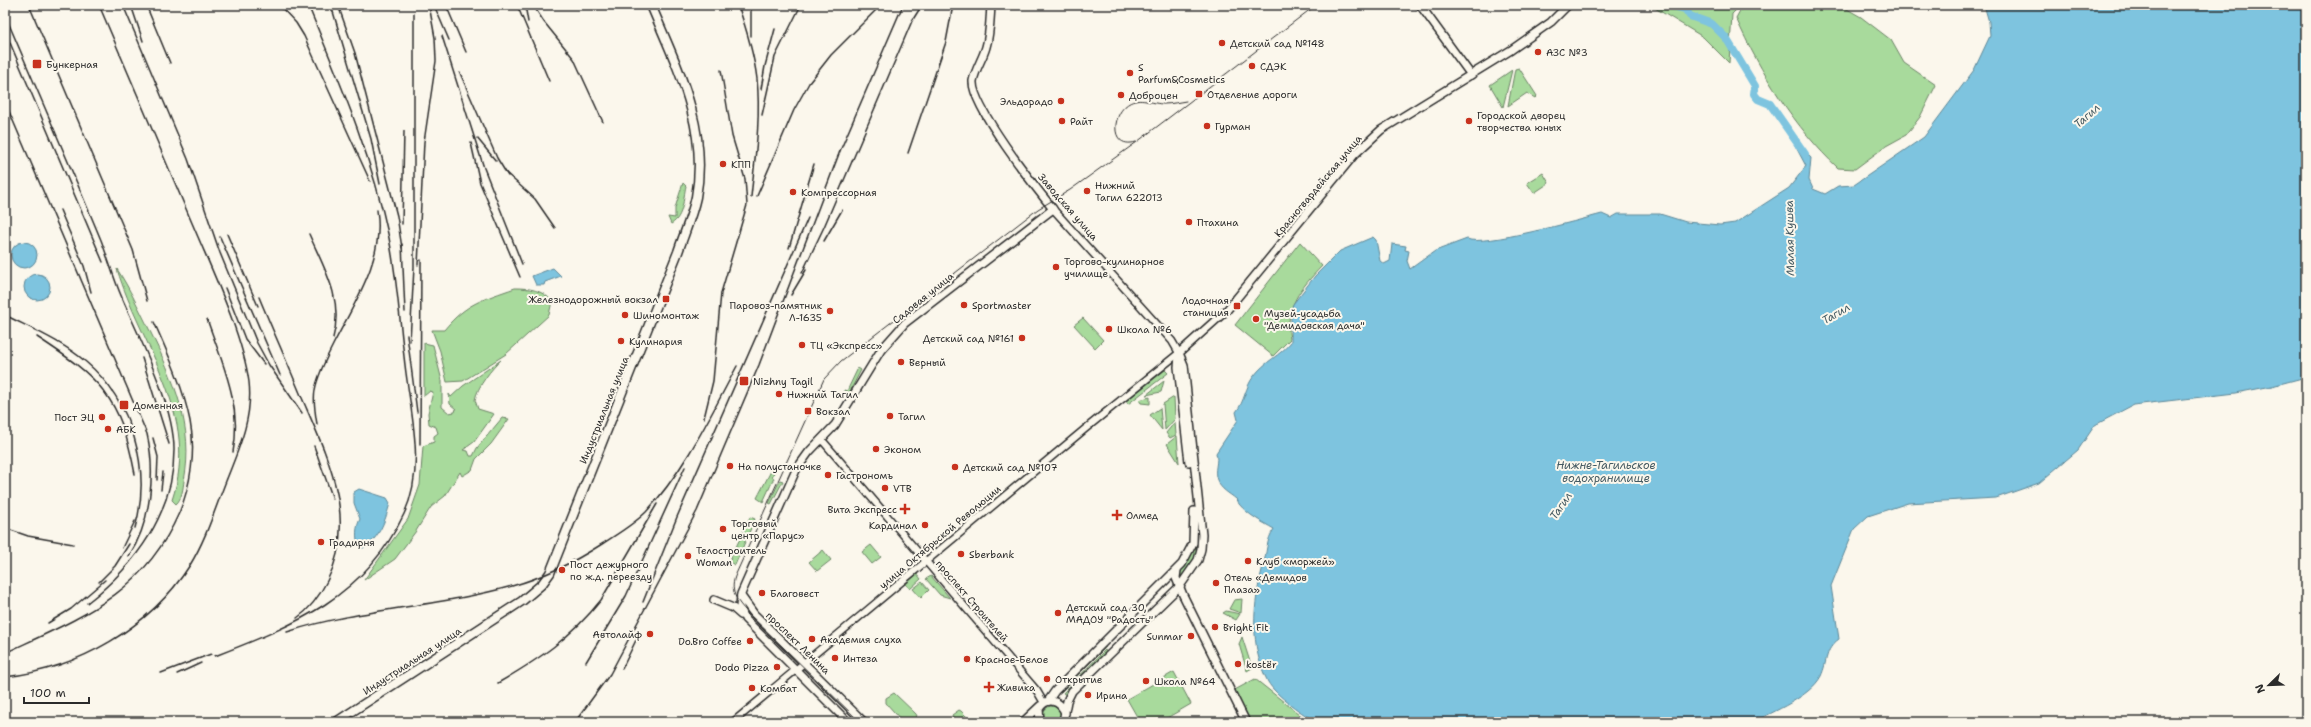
<svg xmlns="http://www.w3.org/2000/svg" width="2311" height="727" font-family="'Shantell Sans',sans-serif">
	<style>
		.green { fill: #a8da9c; stroke: #6a8264 }
		.water { fill: #7ec4df; stroke: #5d8797 }
		.lines { fill: none; stroke-linecap: round; stroke-linejoin: round }
		.river { stroke: #7ec4df; stroke-width: 8 }
		.tertiary-casing { stroke: #2b2b2b; stroke-width: 9 }
		.secondary-casing { stroke: #2b2b2b; stroke-width: 10 }
		.primary-casing { stroke: #2b2b2b; stroke-width: 11 }
		.tertiary { stroke: #fbf7ec; stroke-width: 6 }
		.secondary { stroke: #fbf7ec; stroke-width: 7 }
		.primary { stroke: #fbf7ec; stroke-width: 8 }
		.tram { stroke: #2b2b2b; stroke-width: 1 }
		.rail { stroke: #2b2b2b; stroke-width: 1.5 }
		.poi-dot { fill: #c8321e; stroke: #fbf7ec; stroke-width: 1.5 }
		.labels { text-anchor: middle; dominant-baseline: central; stroke-width: 4; stroke-linejoin: round; paint-order: stroke }
		.poi-label { font-size: 10px; fill: #2b2b2b; stroke: #fbf7ec; text-anchor: start }
		.street-label { font-size: 10px; fill: #2b2b2b; stroke: #fbf7ec }
		.water-label { font-size: 11px; font-style: italic; fill: #445961; stroke: #fbf7ec }
	</style>
	<rect width="100%" height="100%" fill="#fbf7ec"/>
	<filter id="ink" filterUnits="userSpaceOnUse"><feTurbulence type="fractalNoise" baseFrequency=".025" numOctaves="2"/><feDisplacementMap in="SourceGraphic" scale="8" xChannelSelector="R" yChannelSelector="G"/><feConvolveMatrix kernelMatrix="1 2 1 2 8 2 1 2 1" color-interpolation-filters="sRGB"/></filter>
	<g filter="url(#ink)">
		<g class="green">
			<polygon points="1650,5 1741,5 1732,14 1729,63 1703,37"/>
			<path d="M1743 5H1840L1861 17 1891 40 1904 63 1936 85 1920 117 1906 135 1886 146 1855 169 1838 168C1795 128 1760 72 1736 18Z"/>
			<polygon points="1519,68 1537,96 1535,98 1527,93 1508,106 1515,69"/>
			<polygon points="1512,70 1503,107 1490,85"/>
			<polygon points="1543,173 1549,183 1534,193 1527,183"/>
			<path d="M683 183 686 186C683 198 684 217 671 224L668 217 675 218V208Z"/>
			<path d="M1300 242 1322 266C1301 288 1284 307 1290 339L1273 356 1235 325Z"/>
			<path d="M117 269C130 289 139 309 150 331 173 378 195 427 184 481 183 488 182 499 176 504L172 500C201 415 141 347 117 269Z"/>
			<path d="M515 288C530 288 542 290 552 301L549 315 506 354 463 381 447 382 440 351 432 330H444C466 303 484 299 515 288Z"/>
			<polygon points="1083,318 1103,340 1095,348 1074,325"/>
			<path d="M424 343 433 345 442 381V407L449 413 455 412 456 409 450 404 449 394 451 397 463 386 501 360C492 368 477 387 475 400L478 409 494 414 474 442 463 450 468 451 470 456H473L477 448 502 418 509 419 491 444 476 459 472 470 462 476 460 472 445 496 431 507 416 531 395 559 364 580 408 519 420 485 423 446 434 442V436L438 433 436 427 429 424 428 413 433 392 430 391 424 396Z"/>
			<polygon points="858,368 861,370 849,393 846,395 844,390 847,391"/>
			<polygon points="1165,370 1168,373 1128,404 1126,401"/>
			<polygon points="1164,381 1161,392 1146,395"/>
			<polygon points="1150,397 1150,404 1141,403 1139,400"/>
			<polygon points="1174,397 1175,419 1165,430 1163,404"/>
			<polygon points="1160,408 1162,430 1150,415"/>
			<polygon points="1175,422 1176,435 1170,438 1166,433"/>
			<polygon points="1177,436 1179,463 1167,444"/>
			<polygon points="771,471 774,472 772,477 774,478 763,502 757,498"/>
			<polygon points="780,480 783,481 771,504 769,503"/>
			<polygon points="750,517 755,519 735,565 729,562"/>
			<path d="M1197 522C1204 547 1194 561 1180 580L1178 575C1192 555 1198 547 1197 522Z"/>
			<polygon points="871,545 881,557 872,564 862,552"/>
			<polygon points="823,550 831,560 817,571 809,562"/>
			<polygon points="917,574 921,579 910,589 906,584"/>
			<polygon points="931,576 950,598 940,595 926,579"/>
			<polygon points="922,582 929,590 921,598 913,589"/>
			<polygon points="1242,599 1241,613 1229,609 1234,600"/>
			<polygon points="1226,611 1240,614 1236,620 1223,613"/>
			<polygon points="1242,637 1252,668 1247,671 1239,644"/>
			<polygon points="1103,644 1106,647 1061,692 1058,691"/>
			<polygon points="1105,650 1107,653 1066,695 1063,693"/>
			<polygon points="1174,672 1191,704 1160,722 1140,722 1127,699"/>
			<polygon points="1255,679 1309,722 1248,722 1233,691"/>
			<polygon points="894,693 916,714 917,716 911,722 903,722 886,703 886,698"/>
			<circle cx="1052" cy="715" r="9"/>
			<polygon points="959,710 961,711 972,722 955,722 952,715"/>
		</g>
		<g class="water">
			<path d="M1984 5H2306V377L2272 386 2236 393 2133 405 2095 425 2078 450 2039 483 1996 498 1908 503 1868 516 1854 529 1831 586 1839 639C1824 650 1828 661 1821 676 1811 696 1773 712 1753 722H1317C1305 716 1275 695 1268 682 1249 646 1253 604 1263 566 1267 553 1266 540 1274 529 1262 522 1248 515 1239 504 1238 502 1238 500 1236 499 1229 493 1221 490 1217 480 1213 470 1219 462 1216 453L1238 420 1236 412C1245 401 1245 387 1254 376 1264 362 1281 355 1291 342V311L1293 304 1315 276 1340 251 1373 237 1376 240 1380 261 1384 264 1390 261 1392 244 1406 246 1405 250 1409 251 1407 261 1410 269 1435 251 1467 239C1483 247 1579 220 1602 214L1611 218 1618 214H1660L1686 222 1720 225 1735 223 1789 188 1806 166 1790 136 1811 158 1809 180 1813 189 1825 194 1838 186 1854 185 1924 137 1974 70 1990 36 1989 22Z"/>
			<circle cx="24" cy="255" r="13"/>
			<polygon points="553,268 561,276 545,282 544,285 536,285 532,276"/>
			<circle cx="37" cy="287" r="13"/>
			<path d="M359 489 387 498 390 503C386 519 379 540 363 548L359 547C355 537 356 527 360 519L354 503V492Z"/>
		</g>
		<g class="lines">
			<polyline class="river" points="1669,5 1685,9 1690,16 1712,24 1726,38 1755,86 1754,94 1758,99 1770,104 1805,154"/>
			<g class="tertiary-casing">
				<g id="tertiary">
					<polyline points="822,440 1037,691 1044,703"/>
					<polyline points="733,722 1085,429 1179,353 1172,341 1053,209"/>
				</g>
			</g>
			<g class="secondary-casing">
				<g id="secondary">
					<polyline points="1420,5 1471,75"/>
					<polyline points="1179,353 1227,310 1354,155 1381,130 1511,50 1551,22 1568,5"/>
					<polyline points="1179,356 1178,367 1189,462"/>
					<polyline points="1177,570 1176,578 1183,595 1246,722"/>
					<polyline points="741,596 754,614 864,722"/>
					<polyline points="714,600 733,608 741,615"/>
					<polyline points="1048,701 1055,691 1182,564 1193,543 1194,511"/>
					<path d="M848 722 745 619 740 607 741 594 796 470 809 452 835 425 881 350 905 323 1053 209C1036 188 971 106 973 81 975 70 983 58 986 47 990 34 990 19 991 5"/>
					<polyline points="1023,722 1040,706"/>
					<path d="M1040 722 1039 709C1047 696 1060 700 1065 713"/>
					<polyline points="1063,722 1067,701 1072,691 1180,586 1198,560 1201,549 1202,535 1184,365 1179,353"/>
				</g>
			</g>
			<g class="primary-casing">
				<path id="primary" d="M336 722 522 601 542 584 550 573 678 252C684 234 692 216 696 197 709 128 677 67 651 5"/>
			</g>
			<use href="#tertiary" class="tertiary"/>
			<use href="#secondary" class="secondary"/>
			<use href="#primary" class="primary"/>
			<g class="tram">
				<path d="M1136 142C1110 150 1111 115 1128 104 1140 96 1152 104 1164 104 1172 104 1179 102 1186 101"/>
				<path d="M860 722 748 613C736 601 729 590 736 574L824 379 841 361 1038 209 1070 190 1137 142 1316 5"/>
			</g>
			<g class="rail">
				<polyline points="29,5 133,250 147,301"/>
				<polyline points="123,5 188,159 220,253 257,343 269,365 302,413"/>
				<polyline points="131,5 143,41"/>
				<polyline points="146,5 170,63"/>
				<polyline points="279,5 296,23 304,36 370,181"/>
				<polyline points="331,5 371,139 380,184"/>
				<polyline points="338,5 355,53 397,216 402,248"/>
				<polyline points="434,5 449,40"/>
				<polyline points="446,5 466,52"/>
				<polyline points="517,5 549,81"/>
				<polyline points="525,5 528,22"/>
				<polyline points="533,5 544,22 574,59 603,122"/>
				<path d="M738 5C746 28 754 54 757 79 761 118 755 158 751 197"/>
				<path d="M5 15C37 90 70 165 101 240 108 258 113 276 120 293 138 336 174 403 174 450 174 513 136 565 87 603"/>
				<polyline points="5,31 103,262"/>
				<polyline points="442,36 484,168 522,264"/>
				<polyline points="751,36 751,5"/>
				<polyline points="460,73 497,158 508,176"/>
				<polyline points="761,89 765,66 775,29"/>
				<path d="M5 102 147 434C156 473 151 522 129 556"/>
				<polyline points="762,115 775,57 801,5"/>
				<polyline points="477,138 496,161"/>
				<polyline points="471,143 480,183 520,277"/>
				<polyline points="908,153 946,42 953,5"/>
				<polyline points="505,172 535,199 555,228"/>
				<polyline points="757,196 794,110 809,83 831,55 881,5"/>
				<polyline points="60,210 84,266 91,292"/>
				<polyline points="402,224 404,131"/>
				<polyline points="227,234 258,306"/>
				<path d="M309 234C324 268 344 300 333 338"/>
				<polyline points="220,237 280,375"/>
				<polyline points="824,241 842,210"/>
				<polyline points="402,244 405,312"/>
				<polyline points="789,248 814,164"/>
				<polyline points="418,265 424,142 436,61 435,38 429,5"/>
				<polyline points="802,273 824,227 912,21 922,5"/>
				<polyline points="225,288 245,339 264,364"/>
				<polyline points="791,295 806,270"/>
				<path d="M259 297C273 331 288 364 302 398 327 456 359 519 327 581 320 595 310 609 297 618"/>
				<path d="M5 315C32 329 63 342 86 362 132 401 152 469 135 528"/>
				<path d="M207 319C221 360 243 406 233 452"/>
				<polyline points="407,335 417,412"/>
				<path d="M37 337C101 379 120 396 135 474"/>
				<polyline points="410,341 414,267 414,14"/>
				<polyline points="142,358 169,444"/>
				<polyline points="704,418 713,381 721,293 747,205 745,179 732,136 721,70"/>
				<path d="M317 424C315 413 313 401 315 390 318 374 326 359 333 345 354 303 385 259 377 210"/>
				<polyline points="153,438 158,457 157,480"/>
				<polyline points="420,444 421,260"/>
				<polyline points="314,446 333,499"/>
				<polyline points="161,490 163,472"/>
				<polyline points="5,528 28,536 73,544"/>
				<polyline points="122,548 135,521"/>
				<polyline points="99,582 115,566 129,544"/>
				<polyline points="643,602 677,517 808,218"/>
				<polyline points="48,623 71,609 105,580"/>
				<path d="M287 632C361 608 438 607 512 586 544 577 574 562 602 544 617 534 633 525 646 512 685 470 710 416 737 366"/>
				<path d="M5 653C81 617 143 595 179 513 191 485 196 451 190 421 183 386 168 354 154 322"/>
				<path d="M215 656C295 625 365 597 404 514 425 469 412 419 406 373 400 328 398 283 389 238 372 156 340 82 308 5"/>
				<polyline points="586,662 626,596 685,467"/>
				<polyline points="622,669 638,636"/>
				<polyline points="161,673 211,654"/>
				<polyline points="177,674 201,663"/>
				<path d="M5 677C78 669 150 628 190 565 206 539 215 509 226 481 239 448 253 418 249 382 243 338 216 279 198 237 165 160 132 82 99 5"/>
				<path d="M498 683C539 659 571 638 601 600L657 504"/>
				<polyline points="575,722 610,674 697,511 759,365 840,151 903,5"/>
			</g>
		</g>
	</g>
	<g class="poi-dot">
		<circle cx="1222" cy="43" r="4"/>
		<circle cx="1538" cy="52" r="4"/>
		<rect x="32" y="59" width="10" height="10" rx="2"/>
		<circle cx="1252" cy="66" r="4"/>
		<circle cx="1130" cy="73" r="4"/>
		<rect x="1195" y="90" width="8" height="8" rx="2"/>
		<circle cx="1121" cy="95" r="4"/>
		<circle cx="1061" cy="101" r="4"/>
		<circle cx="1062" cy="121" r="4"/>
		<circle cx="1469" cy="121" r="4"/>
		<circle cx="1207" cy="126" r="4"/>
		<circle cx="723" cy="164" r="4"/>
		<circle cx="1087" cy="191" r="4"/>
		<circle cx="793" cy="192" r="4"/>
		<circle cx="1189" cy="222" r="4"/>
		<circle cx="1056" cy="267" r="4"/>
		<rect x="662" y="295" width="8" height="8" rx="2"/>
		<circle cx="964" cy="305" r="4"/>
		<rect x="1233" y="302" width="8" height="8" rx="2"/>
		<circle cx="830" cy="311" r="4"/>
		<circle cx="625" cy="315" r="4"/>
		<circle cx="1256" cy="319" r="4"/>
		<circle cx="1109" cy="329" r="4"/>
		<circle cx="1022" cy="338" r="4"/>
		<circle cx="621" cy="341" r="4"/>
		<circle cx="802" cy="345" r="4"/>
		<circle cx="901" cy="362" r="4"/>
		<rect x="739" y="376" width="10" height="10" rx="2"/>
		<circle cx="779" cy="394" r="4"/>
		<rect x="119" y="400" width="10" height="10" rx="2"/>
		<rect x="804" y="407" width="8" height="8" rx="2"/>
		<circle cx="890" cy="416" r="4"/>
		<circle cx="102" cy="417" r="4"/>
		<circle cx="108" cy="429" r="4"/>
		<circle cx="876" cy="449" r="4"/>
		<circle cx="730" cy="466" r="4"/>
		<circle cx="955" cy="467" r="4"/>
		<circle cx="828" cy="475" r="4"/>
		<circle cx="885" cy="488" r="4"/>
		<path d="M903 503h4v4h4v4h-4v4h-4v-4h-4v-4h4z"/>
		<path d="M1115 509h4v4h4v4h-4v4h-4v-4h-4v-4h4z"/>
		<circle cx="925" cy="525" r="4"/>
		<circle cx="723" cy="529" r="4"/>
		<circle cx="321" cy="542" r="4"/>
		<circle cx="961" cy="554" r="4"/>
		<circle cx="688" cy="556" r="4"/>
		<circle cx="1248" cy="561" r="4"/>
		<circle cx="562" cy="570" r="4"/>
		<circle cx="1216" cy="583" r="4"/>
		<circle cx="762" cy="593" r="4"/>
		<circle cx="1058" cy="613" r="4"/>
		<circle cx="1215" cy="627" r="4"/>
		<circle cx="650" cy="634" r="4"/>
		<circle cx="1191" cy="636" r="4"/>
		<circle cx="812" cy="639" r="4"/>
		<circle cx="750" cy="641" r="4"/>
		<circle cx="835" cy="658" r="4"/>
		<circle cx="967" cy="659" r="4"/>
		<circle cx="1238" cy="664" r="4"/>
		<circle cx="777" cy="667" r="4"/>
		<circle cx="1047" cy="679" r="4"/>
		<circle cx="1146" cy="681" r="4"/>
		<path d="M987 681h4v4h4v4h-4v4h-4v-4h-4v-4h4z"/>
		<circle cx="752" cy="688" r="4"/>
		<circle cx="1088" cy="695" r="4"/>
	</g>
	<g class="labels">
		<g class="poi-label">
			<text x="1230" y="43">Детский сад №148</text>
			<text x="1546" y="52">АЗС №3</text>
			<text x="46" y="64">Бункерная</text>
			<text x="1260" y="66">СДЭК</text>
			<text x="1138" y="67">S<tspan x="1138" dy="12">Parfum&amp;Cosmetics</tspan></text>
			<text x="1207" y="94">Отделение дороги</text>
			<text x="1129" y="95">Доброцен</text>
			<text x="1053" y="101" text-anchor="end">Эльдорадо</text>
			<text x="1477" y="115">Городской дворец<tspan x="1477" dy="12">творчества юных</tspan></text>
			<text x="1070" y="121">Райт</text>
			<text x="1215" y="126">Гурман</text>
			<text x="731" y="164">КПП</text>
			<text x="1095" y="185">Нижний<tspan x="1095" dy="12">Тагил 622013</tspan></text>
			<text x="801" y="192">Компрессорная</text>
			<text x="1197" y="222">Птахина</text>
			<text x="1064" y="261">Торгово-кулинарное<tspan x="1064" dy="12">училище</tspan></text>
			<text x="658" y="299" text-anchor="end">Железнодорожный вокзал</text>
			<text x="1229" y="300" text-anchor="end">Лодочная<tspan x="1229" dy="12">станиция</tspan></text>
			<text x="822" y="305" text-anchor="end">Паровоз-памятник<tspan x="822" dy="12">Л-1635</tspan></text>
			<text x="972" y="305">Sportmaster</text>
			<text x="1264" y="313">Музей-усадьба<tspan x="1264" dy="12">"Демидовская дача"</tspan></text>
			<text x="633" y="315">Шиномонтаж</text>
			<text x="1117" y="329">Школа №6</text>
			<text x="1014" y="338" text-anchor="end">Детский сад №161</text>
			<text x="629" y="341">Кулинария</text>
			<text x="810" y="345">ТЦ «Экспресс»</text>
			<text x="909" y="362">Верный</text>
			<text x="753" y="381">Nizhny Tagil</text>
			<text x="787" y="394">Нижний Тагил</text>
			<text x="133" y="405">Доменная</text>
			<text x="816" y="411">Вокзал</text>
			<text x="898" y="416">Тагил</text>
			<text x="94" y="417" text-anchor="end">Пост ЭЦ</text>
			<text x="116" y="429">АБК</text>
			<text x="884" y="449">Эконом</text>
			<text x="738" y="466">На полустаночке</text>
			<text x="963" y="467">Детский сад №107</text>
			<text x="836" y="475">Гастрономъ</text>
			<text x="893" y="488">VTB</text>
			<text x="897" y="509" text-anchor="end">Вита Экспресс</text>
			<text x="1126" y="515">Олмед</text>
			<text x="731" y="523">Торговый<tspan x="731" dy="12">центр «Парус»</tspan></text>
			<text x="917" y="525" text-anchor="end">Кардинал</text>
			<text x="329" y="542">Градирня</text>
			<text x="696" y="550">Телостроитель<tspan x="696" dy="12">Woman</tspan></text>
			<text x="969" y="554">Sberbank</text>
			<text x="1256" y="561">Клуб «моржей»</text>
			<text x="570" y="564">Пост дежурного<tspan x="570" dy="12">по ж.д. переезду</tspan></text>
			<text x="1224" y="577">Отель «Демидов<tspan x="1224" dy="12">Плаза»</tspan></text>
			<text x="770" y="593">Благовест</text>
			<text x="1066" y="607">Детский сад 30,<tspan x="1066" dy="12">МАДОУ "Радость"</tspan></text>
			<text x="1223" y="627">Bright Fit</text>
			<text x="642" y="634" text-anchor="end">Автолайф</text>
			<text x="1183" y="636" text-anchor="end">Sunmar</text>
			<text x="820" y="639">Академия слуха</text>
			<text x="742" y="641" text-anchor="end">Do.Bro Coffee</text>
			<text x="843" y="658">Интеза</text>
			<text x="975" y="659">Красное-Белое</text>
			<text x="1246" y="664">kostёr</text>
			<text x="769" y="667" text-anchor="end">Dodo Pizza</text>
			<text x="1055" y="679">Открытие</text>
			<text x="1154" y="681">Школа №64</text>
			<text x="997" y="687">Живика</text>
			<text x="760" y="688">Комбат</text>
			<text x="1096" y="695">Ирина</text>
		</g>
		<g class="street-label">
			<text transform="translate(1318 186) rotate(-50)">Красногвардейская улица</text>
			<text transform="translate(1068 207) rotate(49)">Заводская улица</text>
			<text transform="translate(923 298) rotate(-39)">Садовая улица</text>
			<text transform="translate(604 410) rotate(-68)">Индустриальная улица</text>
			<text transform="translate(940 537) rotate(-40)">улица Октябрьской Революции</text>
			<text transform="translate(972 601) rotate(49)">проспект Строителей</text>
			<text transform="translate(798 643) rotate(44)">проспект Ленина</text>
			<text transform="translate(412 661) rotate(-33)">Индустриальная улица</text>
		</g>
		<g class="water-label">
			<text transform="translate(2087 116) rotate(-41)">Тагил</text>
			<text transform="translate(1790 238) rotate(-91)">Малая Кушва</text>
			<text transform="translate(1836 314) rotate(-30)">Тагил</text>
			<text x="1606" y="465">Нижне-Тагильское<tspan x="1606" dy="13">водохранилище</tspan></text>
			<text transform="translate(1561 506) rotate(-56)">Тагил</text>
		</g>
	</g>
	<rect width="2311" height="727" fill="none" stroke="#fbf7ec" stroke-width="20"/>
	<rect x="10" y="10" width="2291" height="707" fill="none" stroke="#2b2b2b" stroke-width="1.5" filter="url(#ink)"/>
	<g transform="translate(2269 685) rotate(247)" stroke="#fbf7ec" stroke-width="3" paint-order="stroke">
	<path d="M0-3L7 15L0 10L-7 15Z" fill="#2b2b2b"/>
	<text y="-6" font-size="11" font-weight="bold" text-anchor="middle" fill="#2b2b2b">N</text>
	</g>
	<path d="M24 697v6h65v-6" fill="none" stroke="#2b2b2b" stroke-width="2"/>
	<text x="30" y="697" font-size="12" fill="#2b2b2b" stroke="#fbf7ec" stroke-width="3" paint-order="stroke">100 m</text>
</svg>
